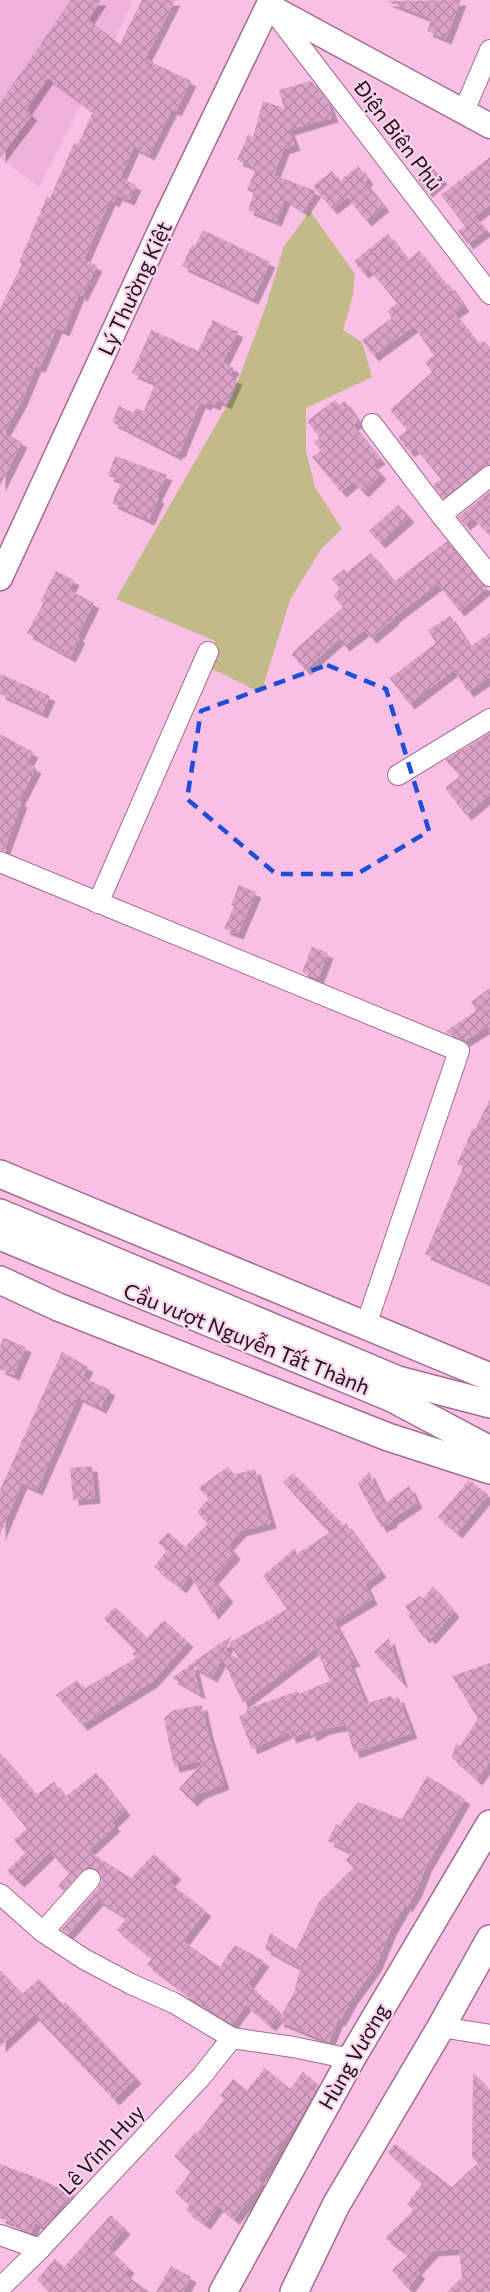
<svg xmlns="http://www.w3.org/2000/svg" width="490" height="2292" font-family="Commissioner,sans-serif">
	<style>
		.built { fill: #efb0d9 }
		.green { fill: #c2ba88 }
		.building { fill: url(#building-cross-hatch); filter: url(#shadow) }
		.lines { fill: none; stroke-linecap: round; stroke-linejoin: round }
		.minor-casing { stroke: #a16d90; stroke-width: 22 }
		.tertiary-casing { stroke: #a16d90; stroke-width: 27 }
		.secondary-casing { stroke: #a16d90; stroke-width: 30 }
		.minor { stroke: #fff; stroke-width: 20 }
		.tertiary { stroke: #fff; stroke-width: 24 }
		.secondary { stroke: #fff; stroke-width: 27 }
		.marked { fill: none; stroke: #1d4ed8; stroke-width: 4.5; stroke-dasharray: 12 8; stroke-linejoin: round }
		.labels { text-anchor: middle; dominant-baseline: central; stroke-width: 4.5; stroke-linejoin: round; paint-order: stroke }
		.street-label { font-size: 21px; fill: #24101e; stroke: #f8d5eb }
	</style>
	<defs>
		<pattern id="building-cross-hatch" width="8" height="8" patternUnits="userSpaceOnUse" patternTransform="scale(1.5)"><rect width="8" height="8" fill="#daa2c7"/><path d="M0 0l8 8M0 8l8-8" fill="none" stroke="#bb8aaa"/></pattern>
		<filter id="shadow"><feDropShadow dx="5.5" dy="5.5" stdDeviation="0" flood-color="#0004"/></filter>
	</defs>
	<rect width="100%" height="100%" fill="#f9bfe5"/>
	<polygon class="built" points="0,0 133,0 117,35 39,187 0,158"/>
	<polygon class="green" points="310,211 355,274 353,295 343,330 362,342 372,377 306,408 306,451 315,487 342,529 321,549 290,600 261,693 209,667 215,641 116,599 232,397 266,306 284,246"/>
	<g class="building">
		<polygon points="71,0 101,0 88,20 120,44 142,0 175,0 145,59 191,81 176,111 172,109 149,155 134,147 120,178 136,185 129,200 117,195 114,202 110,200 84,259 97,266 82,296 79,294 64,331 57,328 40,367 36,366 22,400 4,433 22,442 0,486 0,309 22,264 19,263 47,196 50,198 74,143 78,144 93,112 48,78 26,110 32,115 0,157 0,103"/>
		<polygon points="461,0 446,39 427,31 432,19 386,1"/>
		<polygon points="311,81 328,103 333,117 289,130 295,145 284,149 274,175 316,191 303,211 285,199 276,221 248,210 254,193 247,190 256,168 237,160 248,135 253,137 263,101 284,108 279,90"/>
		<polygon points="490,157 490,205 464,225 441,195"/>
		<polygon points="358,166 368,179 365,182 384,206 366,221 347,197 332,209 313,186 332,171 340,181"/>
		<polygon points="433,168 442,179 427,192 418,180"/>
		<polygon points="476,218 486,230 468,244 458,231"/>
		<polygon points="203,230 270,262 253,299 182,266 192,245 195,246"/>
		<polygon points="388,234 408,260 419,251 446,286 449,284 464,306 454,313 478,344 484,341 490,348 490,464 483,467 443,498 433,485 441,479 415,448 409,452 398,437 407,430 390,410 432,372 425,362 434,356 414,326 373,356 362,340 392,318 387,311 397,303 369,269 363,273 354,261"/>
		<polygon points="213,320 238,332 223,362 234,368 229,376 237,379 226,404 217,400 215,405 207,402 206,405 200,403 180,452 178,452 176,455 112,422 119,406 134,413 136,408 144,411 155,383 132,373 151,330 198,351"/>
		<polygon points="335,400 339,405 345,401 358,421 353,425 380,459 372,464 381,474 363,492 353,482 341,492 312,457 321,451 314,442 320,438 307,421"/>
		<polygon points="115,456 167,475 156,497 159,498 149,520 112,503 122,481 108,476"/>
		<polygon points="490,491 490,536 473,518 465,525 458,517"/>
		<polygon points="398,505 409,517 380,543 369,531"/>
		<polygon points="447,541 481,584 488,587 459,611 438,584 393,618 394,619 371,638 365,630 344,646 339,639 305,670 292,655 293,652 343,607 333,595 340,589 332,579 344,569 347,572 371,553 394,582"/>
		<polygon points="56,571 74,580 69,590 94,603 77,637 80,638 70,657 27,633 44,602 41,601"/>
		<polygon points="450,616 470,647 490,633 490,677 468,692 454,670 409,704 390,678 436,643 428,630"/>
		<polygon points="0,674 50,696 42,713 0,694"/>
		<polygon points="490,733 490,795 466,815 445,788 460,776 445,760"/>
		<polygon points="0,734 33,752 27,763 36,768 19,801 22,802 4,851 0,850"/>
		<polygon points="239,885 256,892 238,934 224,929 234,906 231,905"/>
		<polygon points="312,947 328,953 318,979 302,972"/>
		<polygon points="490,988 490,1033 487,1027 465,1041 447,1033 446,1031 476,1011 471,1002"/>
		<polygon points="490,1099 490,1283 425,1254 463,1167 457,1164 473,1128 475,1129"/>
		<polygon points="4,1338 26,1347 14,1375 0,1369 0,1346"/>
		<polygon points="62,1352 88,1367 83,1377 110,1390 101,1408 78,1397 37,1490 22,1483 0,1535 0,1490"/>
		<polygon points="92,1466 95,1498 73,1500 70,1468"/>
		<polygon points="228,1467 234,1475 255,1469 271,1523 241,1531 228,1545 235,1554 213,1579 228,1597 213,1614 190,1575 181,1588 154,1567 167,1550 158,1543 168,1532 185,1547 208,1523 197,1512 209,1498 198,1488"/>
		<polygon points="369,1472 384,1504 409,1486 417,1503 391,1520 392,1522 381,1527 358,1484"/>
		<polygon points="293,1473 343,1525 346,1523 381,1572 365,1584 372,1599 334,1622 355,1661 349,1663 366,1704 390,1696 394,1700 398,1696 412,1733 354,1753 346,1725 325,1729 311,1736 310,1731 291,1738 289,1732 252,1749 239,1717 247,1712 246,1709 298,1691 299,1694 330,1681 316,1648 243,1703 222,1658 212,1677 194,1667 200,1694 172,1678 216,1646 232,1636 225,1651 239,1659 229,1643 287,1609 263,1576 295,1548 297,1554 329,1533 283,1482"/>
		<polygon points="469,1480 488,1495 457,1533 438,1517"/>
		<polygon points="433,1586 454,1612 430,1639 427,1635 424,1638 408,1615 410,1613 405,1606 420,1596 423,1599"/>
		<polygon points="115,1607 147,1638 164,1620 188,1642 152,1682 82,1725 56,1695 77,1680 84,1689 136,1658 132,1654 136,1651 104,1619"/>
		<polygon points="389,1638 403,1684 374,1652"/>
		<polygon points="490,1663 490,1761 477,1780 452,1758 456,1743 460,1746 478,1719 452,1676"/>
		<polygon points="202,1705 208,1733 224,1784 199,1794 192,1801 179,1789 205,1760 174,1767 164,1718 174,1710"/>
		<polygon points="0,1753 36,1795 54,1782 65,1797 96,1773 125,1810 112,1823 115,1826 88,1851 131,1878 154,1854 176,1874 169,1882 206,1911 183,1941 220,1967 235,1945 264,1961 248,1984 281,2013 270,2026 246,2005 232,2024 183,1994 184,1992 147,1965 152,1958 117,1930 127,1918 98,1900 68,1934 61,1930 99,1887 102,1881 101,1875 93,1867 86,1868 63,1891 58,1886 69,1874 50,1852 19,1882 7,1871 25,1853 14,1840 27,1829 0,1796"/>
		<polygon points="427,1776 465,1799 426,1867 417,1890 407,1907 405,1905 391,1930 376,1966 352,1999 340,2021 338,2020 329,2042 278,2021 294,1993 300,1968 265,1949 270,1933 296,1950 319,1902 354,1867 346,1861 351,1852 328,1841 336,1824 339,1826 358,1802 402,1819"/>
		<polygon points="0,1970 22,1994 39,1979 63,2005 65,2002 136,2078 114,2100 34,2015 0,2047"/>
		<polygon points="265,2068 290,2089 303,2072 319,2085 299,2120 277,2148 279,2150 258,2179 262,2183 234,2219 218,2206 205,2224 186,2210 190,2204 175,2192 191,2172 174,2156 196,2132 197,2134 224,2099 220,2096 233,2079 247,2090"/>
		<polygon points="473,2072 489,2091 490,2100 490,2292 447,2292 462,2277 459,2249 433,2251 416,2270 420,2273 408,2289 392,2270 409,2255 385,2238 414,2210 407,2204 422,2184 388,2152 395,2144 452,2187 478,2163 472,2158"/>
		<polygon points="0,2164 35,2177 75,2195 64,2206 60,2205 55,2215 44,2227 35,2223 31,2233 14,2227 15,2224 0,2218"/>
		<polygon points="111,2215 125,2229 108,2248 129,2268 124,2274 150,2292 50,2292 37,2280 55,2259 64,2267"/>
		<polygon points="171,2266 191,2277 183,2292 156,2292"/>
	</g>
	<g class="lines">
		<g class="minor-casing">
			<g id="minor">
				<polyline points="271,8 490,294"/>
				<polyline points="464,111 490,50"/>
				<polyline points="372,424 441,515 490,576"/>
				<polyline points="441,515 490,476"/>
				<polyline points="398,775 490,719"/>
				<polyline points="0,862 459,1051 366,1325"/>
				<polyline points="98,903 208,652"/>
				<polyline points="0,1894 43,1932 84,1959 131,1984 174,2003 232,2038 293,2047 351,2059"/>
				<polyline points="43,1932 90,1879"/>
				<polyline points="441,2027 490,2035"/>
				<polyline points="0,2235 40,2249"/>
				<polyline points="0,2288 40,2249 201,2077 232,2038"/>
			</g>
		</g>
		<g class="tertiary-casing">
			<g id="tertiary">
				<polyline points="269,6 490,126"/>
				<polyline points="0,578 166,218 271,0"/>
			</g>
		</g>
		<g class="secondary-casing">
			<g id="secondary">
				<polyline points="0,1174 490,1377"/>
				<polyline points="0,1213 398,1380 490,1404"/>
				<polyline points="0,1236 392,1398 490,1450"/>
				<polyline points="0,1280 58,1307 388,1437 490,1470"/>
				<polyline points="223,2292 351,2059 490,1824"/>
				<polyline points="294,2292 336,2205 441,2027 490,1939"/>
			</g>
		</g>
		<use href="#minor" class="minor"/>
		<use href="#tertiary" class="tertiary"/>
		<use href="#secondary" class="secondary"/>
	</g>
	<path class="marked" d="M327 665 386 689 429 831 357 874H276L187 799 201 711Z"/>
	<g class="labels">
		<g class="street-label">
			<text transform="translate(399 135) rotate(53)">Điện Biên Phủ</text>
			<text transform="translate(134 288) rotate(-65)">Lý Thường Kiệt</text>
			<text transform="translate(247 1338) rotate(22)">Cầu vượt Nguyễn Tất Thành</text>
			<text transform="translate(353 2056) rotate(-60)">Hùng Vương</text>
			<text transform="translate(101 2149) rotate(-47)">Lê Vĩnh Huy</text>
		</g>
	</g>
</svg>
